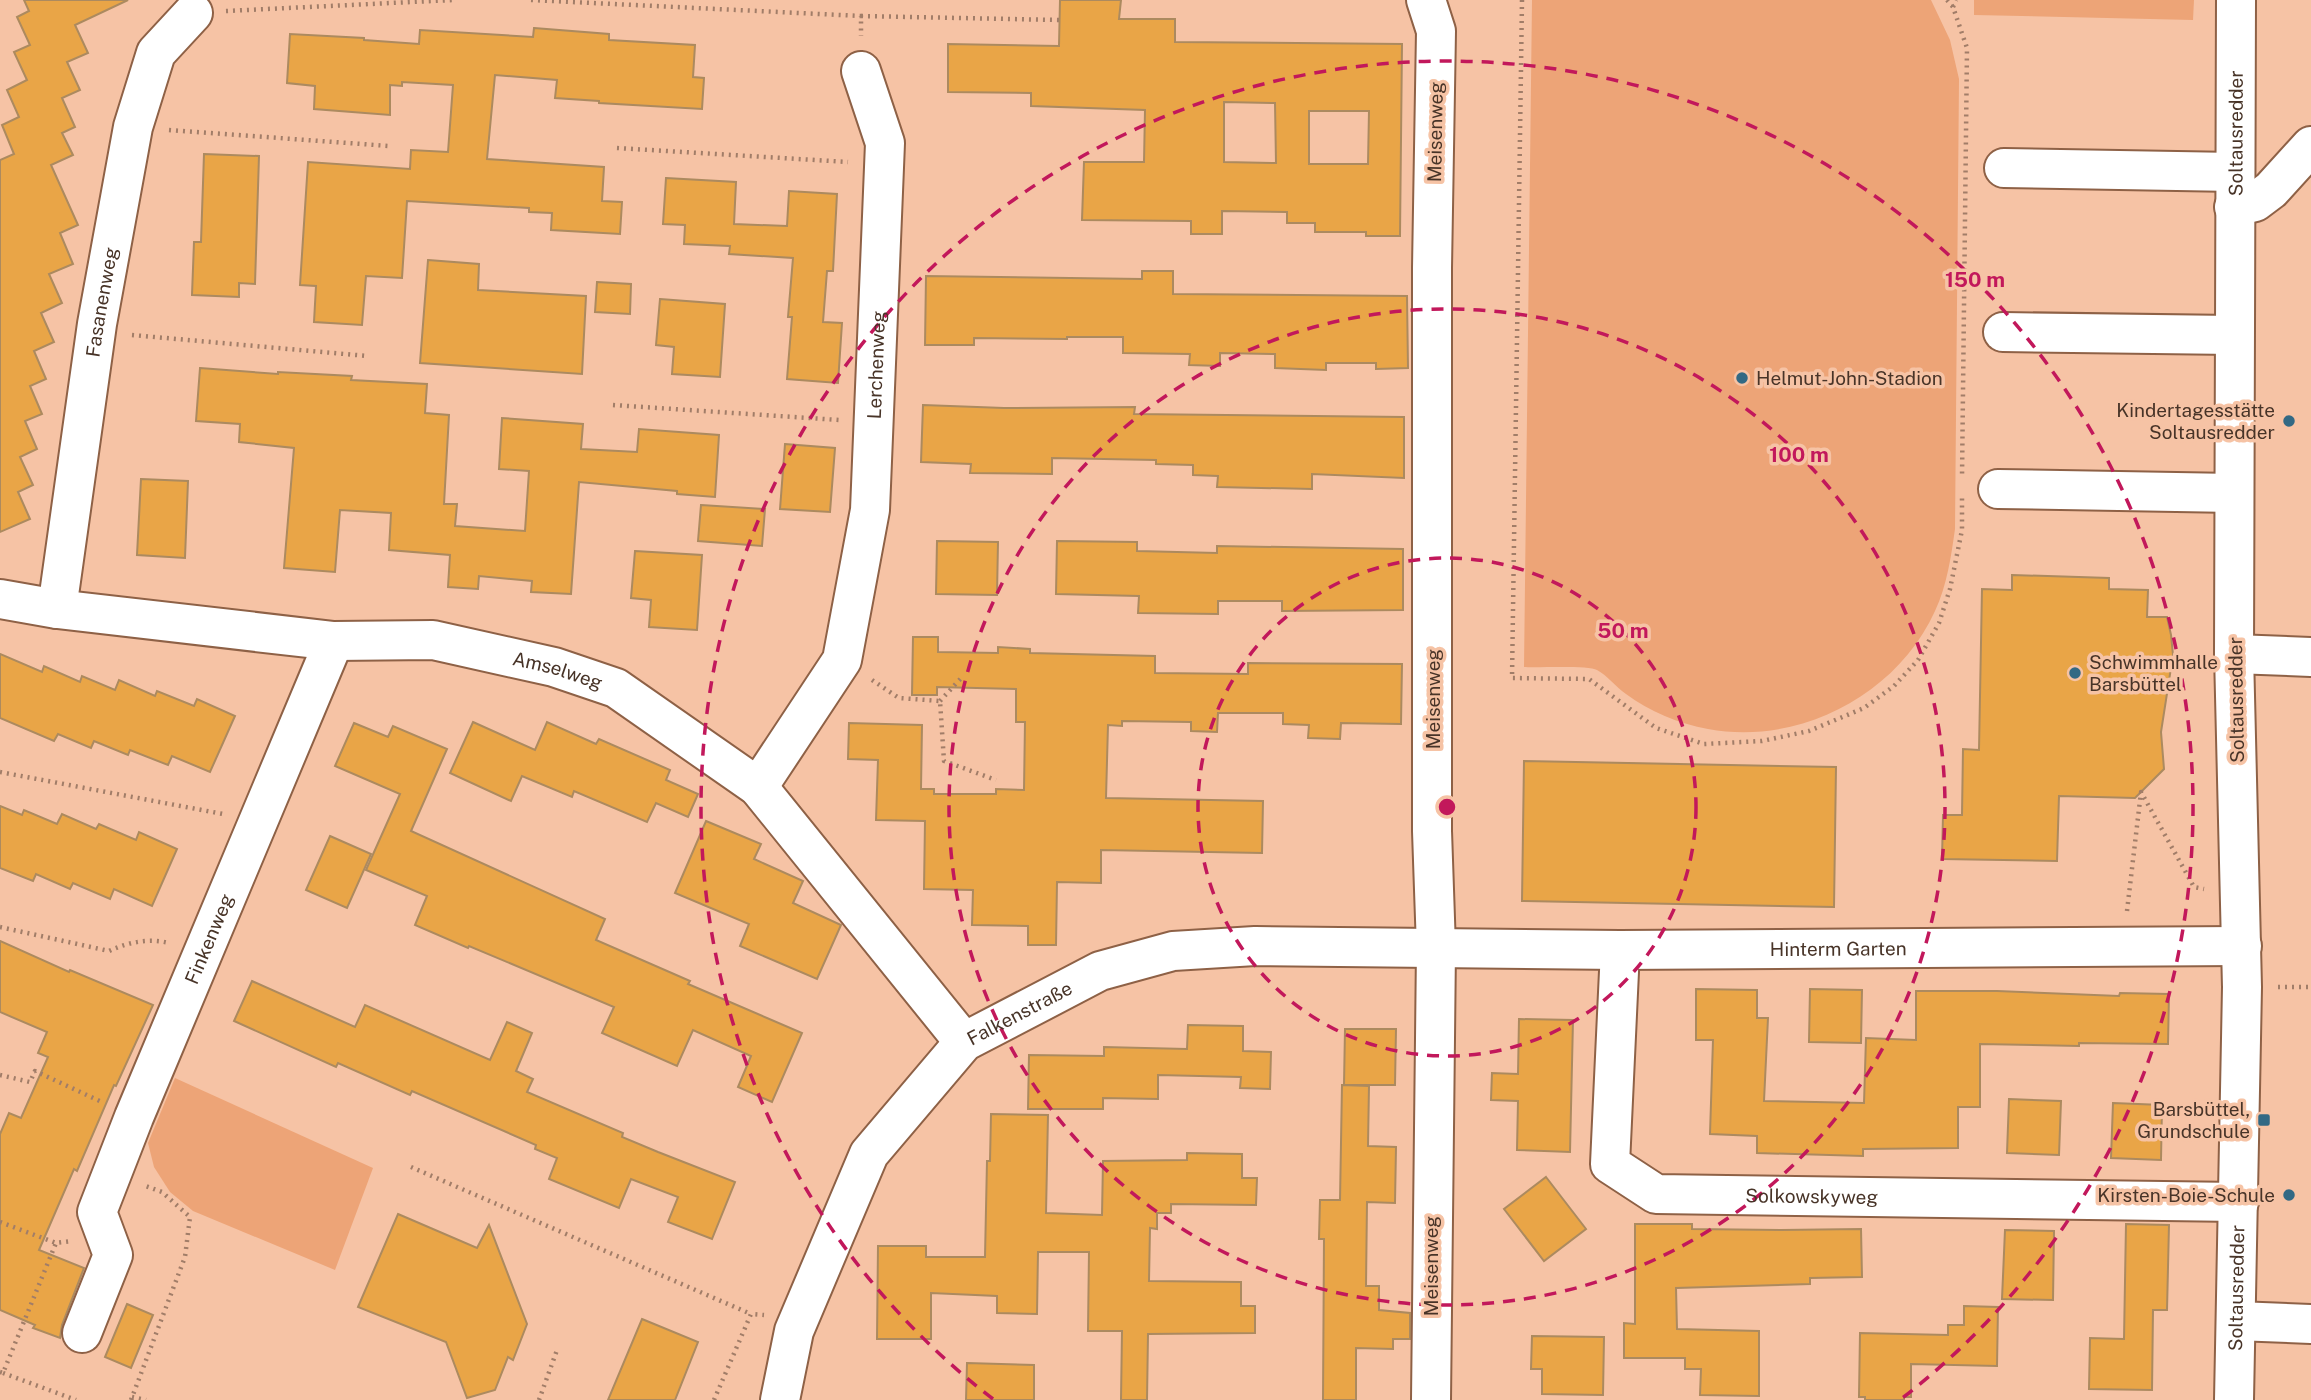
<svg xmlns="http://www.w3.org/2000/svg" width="2311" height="1400" font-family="'Public Sans',sans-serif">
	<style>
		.green { fill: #eda477 }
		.building { fill: #e9a547; stroke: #ac8a5f; stroke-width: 2; fill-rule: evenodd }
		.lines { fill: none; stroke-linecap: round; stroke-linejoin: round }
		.minor-casing { stroke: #8e6146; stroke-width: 42 }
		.path { stroke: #a17d68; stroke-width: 4.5; stroke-dasharray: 2 5; stroke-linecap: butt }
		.minor { stroke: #fff; stroke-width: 38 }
		.ring { fill: none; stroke: #c2185b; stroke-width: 3.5; stroke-dasharray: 12 9 }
		.poi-dot { fill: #326984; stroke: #f6c3a5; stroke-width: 2.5 }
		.labels { text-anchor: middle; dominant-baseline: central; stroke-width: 7; stroke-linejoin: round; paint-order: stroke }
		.street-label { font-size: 19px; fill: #483428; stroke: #f6c3a5 }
		.poi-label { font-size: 19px; fill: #483428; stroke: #f6c3a5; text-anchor: end }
		.centre { fill: #c2185b; stroke: #f6c3a5; stroke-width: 3.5 }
		.ring-label { font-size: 21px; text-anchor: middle; font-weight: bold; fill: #c2185b; stroke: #f6c3a5; stroke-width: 7; stroke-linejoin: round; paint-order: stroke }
	</style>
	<rect width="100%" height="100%" fill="#f6c3a5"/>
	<g class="green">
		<path d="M1532 0H1931L1950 40 1959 79 1955 529C1951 557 1947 585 1935 611 1897 695 1799 746 1708 729 1679 724 1649 711 1626 694 1616 687 1608 676 1597 670 1589 665 1537 668 1524 667Z"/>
		<polygon points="1974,0 2194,0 2193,20 1974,15"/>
		<polygon points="175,1078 373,1168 335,1270 193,1211 170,1192 154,1167 148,1143"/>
	</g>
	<g class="building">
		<polygon points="24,0 128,0 75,25 88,53 67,62 80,90 62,98 75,127 62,133 73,155 51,165 78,225 60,233 73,264 49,274 62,303 41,313 54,342 34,351 46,379 30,386 42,414 25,421 37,449 20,457 33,485 18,492 30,519 0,532 0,160 14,154 2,125 19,117 7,90 27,80 14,52 30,45 17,17 29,11"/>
		<path d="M1060 0H1121L1119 19H1175V42L1402 44 1400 236H1366V232H1315V223H1287V212L1222 211V234H1191V221L1082 220 1084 162H1144L1145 110 1031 106V93L948 92V44L1059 46ZM1224 102 1275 103 1276 163 1224 162ZM1309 111H1369L1368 164H1309Z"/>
		<polygon points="534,28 609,34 609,40 695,45 693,77 704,78 702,109 599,103 599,101 555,98 557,80 495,75 487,159 604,167 602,201 622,202 620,234 551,230 552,213 529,212 529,208 407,201 402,278 366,276 362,325 314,322 316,286 300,285 308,162 410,169 411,150 448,152 453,85 402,82 402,86 390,85 390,115 314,109 315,86 287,83 290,34 364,38 364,40 419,44 420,30 533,37"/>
		<polygon points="204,154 259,156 255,284 239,283 239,297 192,295 194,242 201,242"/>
		<polygon points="666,178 736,182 734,224 787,226 789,191 837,194 833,271 827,271 823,322 842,323 838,383 787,379 792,317 788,317 793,258 729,254 730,246 684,244 685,225 663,224"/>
		<polygon points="428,260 479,264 478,290 586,296 582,374 420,363"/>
		<polygon points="1142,271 1173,271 1173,294 1407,296 1408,368 1376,369 1376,363 1326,363 1326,370 1275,368 1275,354 1220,353 1220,366 1189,365 1190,354 1123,353 1123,337 1067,337 1067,339 974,338 974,345 925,345 926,276 1142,279"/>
		<polygon points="597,282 631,284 630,314 595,312"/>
		<polygon points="660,299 725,304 720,377 672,374 674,347 656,345"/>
		<polygon points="200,368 278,374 278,372 352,376 351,380 427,384 425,413 449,415 444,504 457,504 455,526 525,531 529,471 499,469 502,418 583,424 581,449 637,452 639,429 719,435 715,497 677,494 677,491 579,482 571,594 531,592 532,581 479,576 478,589 448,587 450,555 389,550 391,513 340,510 335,572 284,568 294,448 239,442 240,424 196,421"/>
		<polygon points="923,405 1004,408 1135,407 1134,414 1404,417 1404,478 1312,474 1312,489 1217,487 1218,476 1193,475 1193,465 1156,464 1156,460 1052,458 1052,474 970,473 971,464 921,462"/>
		<polygon points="785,444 835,448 830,512 780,509"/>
		<polygon points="141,479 188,481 185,558 137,555"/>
		<polygon points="701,505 765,509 762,546 698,541"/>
		<polygon points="937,541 998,542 997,595 936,594"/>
		<polygon points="1057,541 1137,542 1137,551 1217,553 1217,546 1403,549 1403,610 1282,611 1282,601 1218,601 1218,614 1138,613 1139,596 1056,594"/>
		<polygon points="635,551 702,555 697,630 649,627 651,600 631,598"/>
		<polygon points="2012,575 2109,578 2109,589 2148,590 2147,617 2167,617 2171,635 2173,655 2161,732 2164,769 2135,798 2059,796 2057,861 1942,859 1943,815 1962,815 1963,749 1979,750 1982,589 2012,590"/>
		<polygon points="913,637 938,637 938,652 998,653 998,647 1030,649 1030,653 1155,656 1155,673 1248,674 1248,663 1402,664 1401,724 1341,723 1340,739 1308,738 1309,725 1283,724 1283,713 1218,713 1217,732 1191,731 1191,722 1122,721 1122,726 1108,725 1106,798 1263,801 1262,853 1101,850 1101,883 1057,882 1056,945 1028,945 1028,926 972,925 973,890 924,889 925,821 876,820 878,760 848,759 849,723 922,725 921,789 934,789 934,794 996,794 996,789 1024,790 1025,722 1016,722 1016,689 937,687 937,695 912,695"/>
		<polygon points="0,654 42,672 44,666 80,682 82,676 115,690 119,680 155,696 157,691 194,706 197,699 235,716 210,772 172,756 168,765 130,750 128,755 94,741 91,748 58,734 54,741 0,718"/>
		<polygon points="473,722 535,750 547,722 596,744 599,739 670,770 666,780 698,794 688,817 656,803 647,822 574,791 572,797 522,776 511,801 450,773"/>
		<polygon points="354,723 388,737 393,726 447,749 411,831 605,919 596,940 690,981 688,984 802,1033 772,1102 738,1087 751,1056 693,1030 677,1066 602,1033 614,1007 469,946 468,948 415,925 427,896 366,870 400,794 335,766"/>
		<polygon points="1524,761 1836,767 1834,907 1522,901"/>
		<polygon points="0,806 22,815 24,810 57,824 62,814 96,829 99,824 136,840 139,832 177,849 152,906 114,889 110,899 73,883 70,889 36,874 33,881 0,868"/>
		<polygon points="706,821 761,844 754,859 803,881 793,903 841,925 817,979 740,946 749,924 675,893"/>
		<polygon points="330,836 371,854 347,908 306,890"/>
		<polygon points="0,941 69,972 70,970 153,1005 116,1086 114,1085 77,1171 74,1169 39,1250 84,1268 62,1325 60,1338 33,1328 35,1325 0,1310 0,1134 9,1113 21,1118 48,1057 38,1053 47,1032 0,1012"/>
		<polygon points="252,981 355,1027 365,1005 490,1060 507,1022 532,1033 516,1071 533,1079 527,1092 623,1133 622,1137 658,1152 735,1182 712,1239 668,1222 678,1197 631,1179 619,1208 549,1179 557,1158 535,1149 536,1145 412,1091 410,1095 338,1063 336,1067 234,1021"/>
		<polygon points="1696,989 1757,990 1757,1018 1768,1018 1764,1101 1864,1103 1866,1038 1916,1040 1916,991 1997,991 2119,996 2120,993 2169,994 2168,1044 2079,1043 2079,1046 1980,1044 1980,1107 1958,1107 1958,1148 1863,1149 1863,1156 1757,1153 1757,1136 1710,1134 1713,1040 1696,1040"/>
		<polygon points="1810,989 1862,990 1861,1043 1809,1042"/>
		<polygon points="1519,1019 1573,1020 1570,1152 1517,1150 1518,1101 1491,1100 1492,1073 1518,1074"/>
		<polygon points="1188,1025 1243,1026 1243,1051 1271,1052 1270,1089 1240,1088 1241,1077 1158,1075 1158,1099 1103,1098 1103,1109 1028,1109 1029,1055 1104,1056 1104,1047 1187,1049"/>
		<polygon points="1345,1029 1396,1029 1395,1085 1344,1085"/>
		<polygon points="1342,1085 1369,1086 1368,1146 1396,1147 1395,1203 1367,1202 1366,1286 1379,1286 1379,1310 1410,1313 1410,1339 1393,1339 1393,1349 1356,1348 1356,1400 1323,1400 1324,1239 1319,1239 1320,1200 1340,1200"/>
		<polygon points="2009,1099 2061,1101 2059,1155 2007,1153"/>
		<polygon points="2113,1103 2162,1105 2161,1160 2111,1158"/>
		<polygon points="991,1114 1048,1115 1046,1213 1102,1215 1103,1161 1187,1160 1187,1153 1242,1154 1242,1178 1257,1178 1256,1205 1171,1204 1171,1213 1157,1213 1157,1229 1150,1228 1149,1281 1241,1282 1241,1306 1255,1306 1255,1333 1148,1334 1147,1400 1121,1400 1122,1331 1088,1331 1089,1252 1038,1252 1037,1314 997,1313 997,1296 931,1293 931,1339 877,1339 878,1246 926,1246 926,1257 985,1257 987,1161 990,1161"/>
		<polygon points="1546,1177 1586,1229 1544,1261 1504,1209"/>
		<polygon points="398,1214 477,1248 489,1225 527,1324 513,1360 508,1357 495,1390 467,1398 446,1342 358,1307"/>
		<polygon points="1635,1224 1692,1224 1692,1229 1781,1230 1861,1229 1862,1277 1810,1278 1810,1284 1676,1288 1677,1329 1759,1331 1759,1396 1700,1395 1701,1369 1685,1369 1685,1358 1624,1358 1624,1323 1635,1324"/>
		<polygon points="2126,1224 2169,1225 2167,1310 2153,1310 2152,1390 2089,1389 2090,1338 2124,1339"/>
		<polygon points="2005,1230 2054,1231 2053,1300 2002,1299"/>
		<polygon points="127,1304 153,1315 131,1368 105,1357"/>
		<polygon points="1964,1306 1998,1307 1997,1366 1911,1364 1911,1397 1904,1397 1904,1400 1865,1400 1865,1397 1859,1397 1860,1333 1948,1335 1948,1325 1964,1325"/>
		<polygon points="642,1319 698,1342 675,1400 608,1400"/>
		<polygon points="1532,1336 1604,1337 1603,1395 1542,1394 1542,1369 1531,1369"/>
		<polygon points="967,1363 1034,1365 1034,1400 966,1400"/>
	</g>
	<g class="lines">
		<g class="minor-casing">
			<g id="minor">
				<polyline points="1426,0 1436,31 1432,268 1432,831 1436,948 1431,1400"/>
				<polyline points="2004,168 2235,172"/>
				<polyline points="2234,207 2255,202 2271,190 2311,146"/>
				<polyline points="2003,332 2234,335"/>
				<polyline points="1998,489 2234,493"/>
				<path id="s1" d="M0 599 57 609 334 641 433 640 554 667 616 688 758 787 964 1042"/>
				<path id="s2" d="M57 609 97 324 133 127 156 53 193 13"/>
				<polyline points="2234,654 2311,657"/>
				<path id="s3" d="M758 787 842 660 870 510 885 143 861 71"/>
				<path id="s4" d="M1620 950 1610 1164 1656 1194 2239 1202"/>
				<polyline points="2236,1321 2311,1324"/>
				<path id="s5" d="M82 1333 113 1255 97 1212 134 1117 334 641"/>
				<path id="s6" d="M780 1400 794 1331 869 1154 964 1042 1100 971 1173 951 1255 946 1620 950 2242 946"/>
				<path id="s7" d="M2234 1400 2242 987 2234 654 2236 0"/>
			</g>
		</g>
		<g class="path">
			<polyline points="531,0 861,16 861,36"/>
			<polyline points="1522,0 1512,678 1589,679 1656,728 1704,744 1762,741 1809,731 1864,708 1894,686 1918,660 1939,623 1950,589 1962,530 1962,498"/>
			<polyline points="1947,0 1953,7 1967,48 1962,478"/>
			<polyline points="1953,7 1956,0"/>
			<polyline points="226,11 453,0"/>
			<polyline points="861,16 1059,20"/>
			<polyline points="169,130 389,146"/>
			<polyline points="617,148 848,162"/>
			<polyline points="132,335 367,356"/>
			<polyline points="613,405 839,420"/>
			<polyline points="872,680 899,698 940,701 944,761 996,780"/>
			<polyline points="940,701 963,676"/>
			<polyline points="0,772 223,814"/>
			<polyline points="2127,911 2141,792 2194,887 2204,889"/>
			<path d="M0 927 109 951C128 942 149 938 169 943"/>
			<polyline points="2278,987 2311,987"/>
			<polyline points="0,1075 30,1082 35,1071 104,1103"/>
			<polyline points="411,1167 751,1314"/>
			<polyline points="0,1222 56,1243 72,1241"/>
			<polyline points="0,1372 3,1373 56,1243"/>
			<polyline points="3,1373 76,1400"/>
			<polyline points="132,1397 146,1400"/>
			<polyline points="131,1400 185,1257 190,1217 162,1192 143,1185"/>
			<polyline points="539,1400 557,1350"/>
			<polyline points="714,1400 751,1314 764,1315"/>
		</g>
		<use href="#minor" class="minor"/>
	</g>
	<g class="ring">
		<circle cx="1447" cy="807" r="249"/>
		<circle cx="1447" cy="807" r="498"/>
		<path d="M993 1399A746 746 0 1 1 1901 1399"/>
	</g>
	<g class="poi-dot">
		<circle cx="1742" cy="378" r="7"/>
		<circle cx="2289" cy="421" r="7"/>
		<circle cx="2075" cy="673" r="7"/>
		<rect x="2257" y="1113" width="14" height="14" rx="3.5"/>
		<circle cx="2289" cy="1195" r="7"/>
	</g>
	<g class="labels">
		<g class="street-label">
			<text transform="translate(1435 132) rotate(-89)">Meisenweg</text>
			<text stroke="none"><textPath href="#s7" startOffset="1267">Soltausredder</textPath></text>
			<text stroke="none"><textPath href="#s2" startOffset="310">Fasanenweg</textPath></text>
			<text stroke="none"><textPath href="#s3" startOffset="450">Lerchenweg</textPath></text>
			<text stroke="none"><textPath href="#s1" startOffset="564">Amselweg</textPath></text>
			<text transform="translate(1433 699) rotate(-90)">Meisenweg</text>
			<text transform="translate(2236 700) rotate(-91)">Soltausredder</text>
			<text stroke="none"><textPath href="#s5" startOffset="425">Finkenweg</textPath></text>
			<text stroke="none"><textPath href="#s6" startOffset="1304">Hinterm Garten</textPath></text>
			<text stroke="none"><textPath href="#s6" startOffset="472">Falkenstraße</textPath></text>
			<text stroke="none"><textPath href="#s4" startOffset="425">Solkowskyweg</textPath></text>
			<text transform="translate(1431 1266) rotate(-90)">Meisenweg</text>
			<text stroke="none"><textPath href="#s7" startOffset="112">Soltausredder</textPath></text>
		</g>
		<g class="poi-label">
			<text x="1756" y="378" text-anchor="start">Helmut-John-Stadion</text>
			<text x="2275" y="410">Kindertagesstätte<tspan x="2275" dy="22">Soltausredder</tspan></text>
			<text x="2089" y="662" text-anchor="start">Schwimmhalle<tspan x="2089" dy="22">Barsbüttel</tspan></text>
			<text x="2250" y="1109">Barsbüttel,<tspan x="2250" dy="22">Grundschule</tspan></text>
			<text x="2275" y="1195">Kirsten-Boie-Schule</text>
		</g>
	</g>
	<circle cx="1447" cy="807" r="10" class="centre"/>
	<g class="ring-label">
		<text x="1975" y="287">150 m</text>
		<text x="1799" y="462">100 m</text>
		<text x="1623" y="638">50 m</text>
	</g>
</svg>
